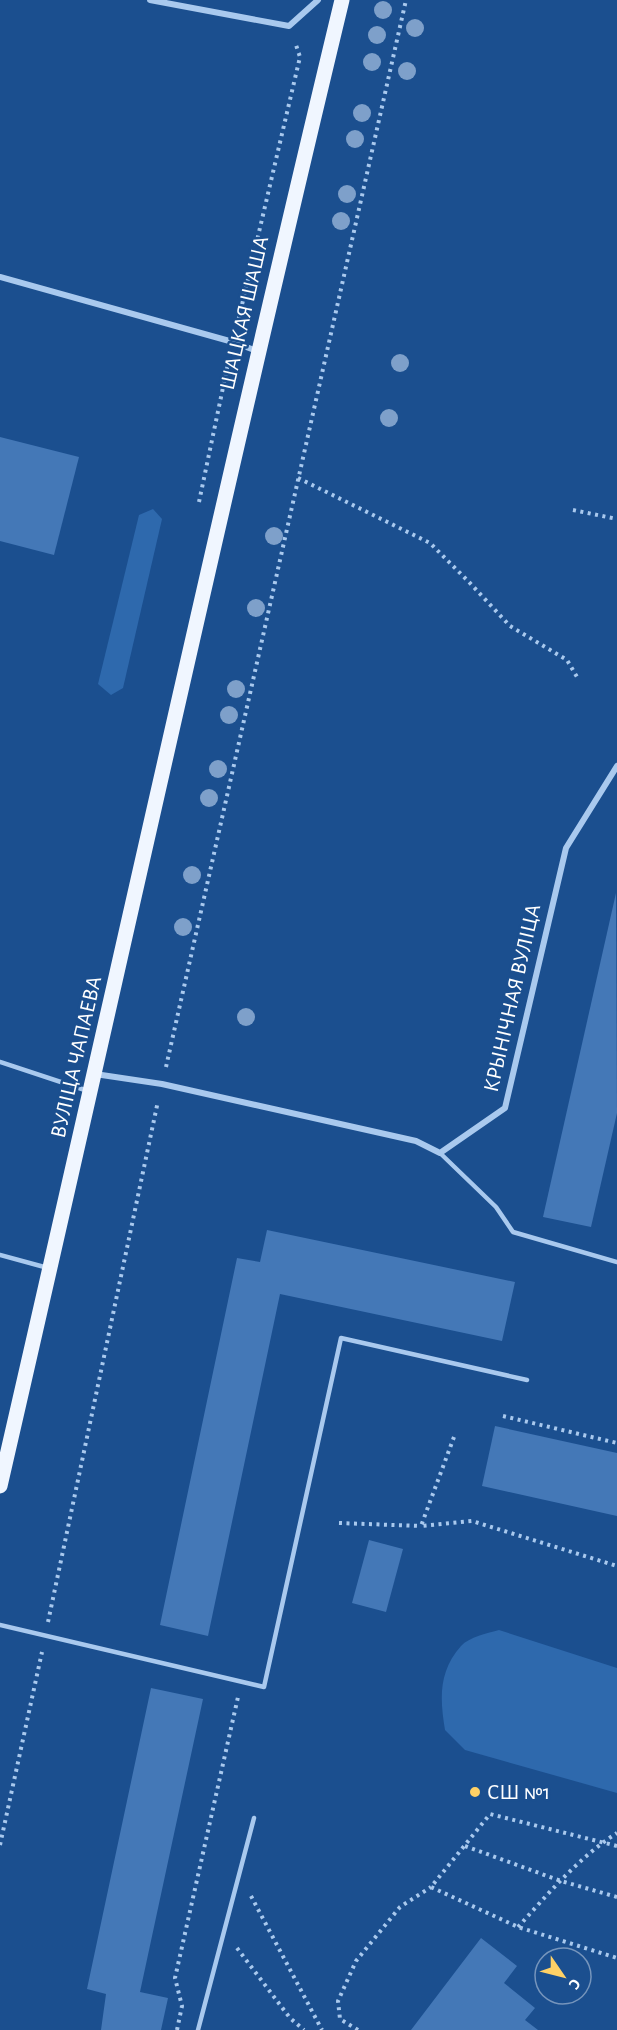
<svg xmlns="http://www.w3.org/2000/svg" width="617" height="2030" font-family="'Alegreya Sans',sans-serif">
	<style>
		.green { fill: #2e69ad }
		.building { fill: #4478b7 }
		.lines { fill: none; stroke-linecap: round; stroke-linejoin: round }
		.path { stroke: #a9c9ee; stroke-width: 4; stroke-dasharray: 3 4.5; stroke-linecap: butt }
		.lane { stroke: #a9c9ee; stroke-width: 4.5 }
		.street { stroke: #a9c9ee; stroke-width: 6 }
		.primary { stroke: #f0f6ff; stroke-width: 15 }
		.tree { fill: #7ea0ca }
		.poi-dot { fill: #ffd166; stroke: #1b4f8f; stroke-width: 2 }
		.labels { text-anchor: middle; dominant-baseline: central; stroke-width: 5; stroke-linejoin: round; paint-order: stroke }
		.street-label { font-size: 22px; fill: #fff; stroke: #1b4f8f }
		.poi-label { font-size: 22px; fill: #fff; stroke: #1b4f8f; text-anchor: start }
	</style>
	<rect width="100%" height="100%" fill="#1b4f8f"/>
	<g class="green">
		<polygon points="153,509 162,519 123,688 111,695 98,684 139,515"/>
		<path d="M499 1630 617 1668V1793L465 1750 445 1730C440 1699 438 1672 461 1646 469 1637 488 1633 499 1630Z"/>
	</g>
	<g class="building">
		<polygon points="0,437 79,457 54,555 0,541"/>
		<polygon points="616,893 617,1113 591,1227 543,1217"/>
		<polygon points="267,1230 515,1282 502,1341 280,1294 208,1636 160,1625 237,1258 260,1262"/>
		<polygon points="495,1426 617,1453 617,1516 482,1486"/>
		<polygon points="369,1540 403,1549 386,1612 352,1603"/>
		<polygon points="151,1688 203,1699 140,1992 168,1998 161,2030 101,2030 106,1994 87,1989"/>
		<polygon points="481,1938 517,1966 504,1983 535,2008 525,2020 538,2030 411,2030"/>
	</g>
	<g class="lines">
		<g class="path">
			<polyline points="237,326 300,57 295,42"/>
			<polyline points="298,478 430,543 469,582 510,626 567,660 577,677"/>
			<polyline points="199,502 229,359"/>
			<polyline points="573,510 617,519"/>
			<polyline points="166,1067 406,0"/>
			<polyline points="503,1416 617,1443"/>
			<polyline points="454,1437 421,1526 472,1521 617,1566"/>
			<polyline points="339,1523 421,1526"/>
			<polyline points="48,1622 158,1101"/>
			<polyline points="0,1845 42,1652"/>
			<polyline points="465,1846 561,1881 617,1897"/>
			<polyline points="617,1846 490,1814 431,1887 518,1927 617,1958"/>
			<polyline points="251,1896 322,2030"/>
			<path d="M518 1927C548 1894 579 1857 617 1833"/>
			<polyline points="237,1948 290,2018 304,2030"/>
			<polyline points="177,2030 182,2006 175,1978 238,1697"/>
			<polyline points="358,2030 340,2019 338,2001 356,1961 400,1907 431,1887"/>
		</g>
		<g class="lane">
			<polyline points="0,1062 88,1091"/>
			<polyline points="440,1153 496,1207 513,1232 617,1262"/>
			<polyline points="0,1255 48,1268"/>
			<polyline points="0,1625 264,1687 341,1338 527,1380"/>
			<polyline points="198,2030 254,1818"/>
		</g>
		<g class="street">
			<polyline points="150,0 289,26 318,0"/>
			<polyline points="0,277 233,342 257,351"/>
			<polyline points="95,1074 162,1084 416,1141 440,1153 505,1108 566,848 617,766"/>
		</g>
		<path class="primary" d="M0 1486C114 991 223 494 342 0"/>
	</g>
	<g class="tree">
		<circle cx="383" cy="10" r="9"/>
		<circle cx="415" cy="28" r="9"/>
		<circle cx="377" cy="35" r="9"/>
		<circle cx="372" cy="62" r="9"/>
		<circle cx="407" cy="71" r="9"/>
		<circle cx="362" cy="113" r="9"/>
		<circle cx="355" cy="139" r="9"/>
		<circle cx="347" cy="194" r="9"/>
		<circle cx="341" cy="221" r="9"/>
		<circle cx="400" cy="363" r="9"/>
		<circle cx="389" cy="418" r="9"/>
		<circle cx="274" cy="536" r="9"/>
		<circle cx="256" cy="608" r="9"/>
		<circle cx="236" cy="689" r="9"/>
		<circle cx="229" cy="715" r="9"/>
		<circle cx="218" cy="769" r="9"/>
		<circle cx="209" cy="798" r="9"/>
		<circle cx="192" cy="875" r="9"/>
		<circle cx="183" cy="927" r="9"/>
		<circle cx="246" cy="1017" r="9"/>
	</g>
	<circle class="poi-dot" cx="475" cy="1792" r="6"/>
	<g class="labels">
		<g class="street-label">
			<text transform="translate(244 313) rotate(-77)">ШАЦКАЯ ШАША</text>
			<text transform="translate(512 998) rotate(-77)">КРЫНІЧНАЯ ВУЛІЦА</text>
			<text transform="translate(76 1057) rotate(-77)">ВУЛІЦА ЧАПАЕВА</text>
		</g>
		<g class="poi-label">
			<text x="487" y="1792">СШ №1</text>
		</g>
	</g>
	<g transform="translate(563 1976) rotate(125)"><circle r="28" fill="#1b4f8f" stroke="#7695bc" stroke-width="1.5"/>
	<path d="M0-4.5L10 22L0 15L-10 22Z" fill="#ffd166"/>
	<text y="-9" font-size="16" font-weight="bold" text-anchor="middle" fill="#ffffff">С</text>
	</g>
</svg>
